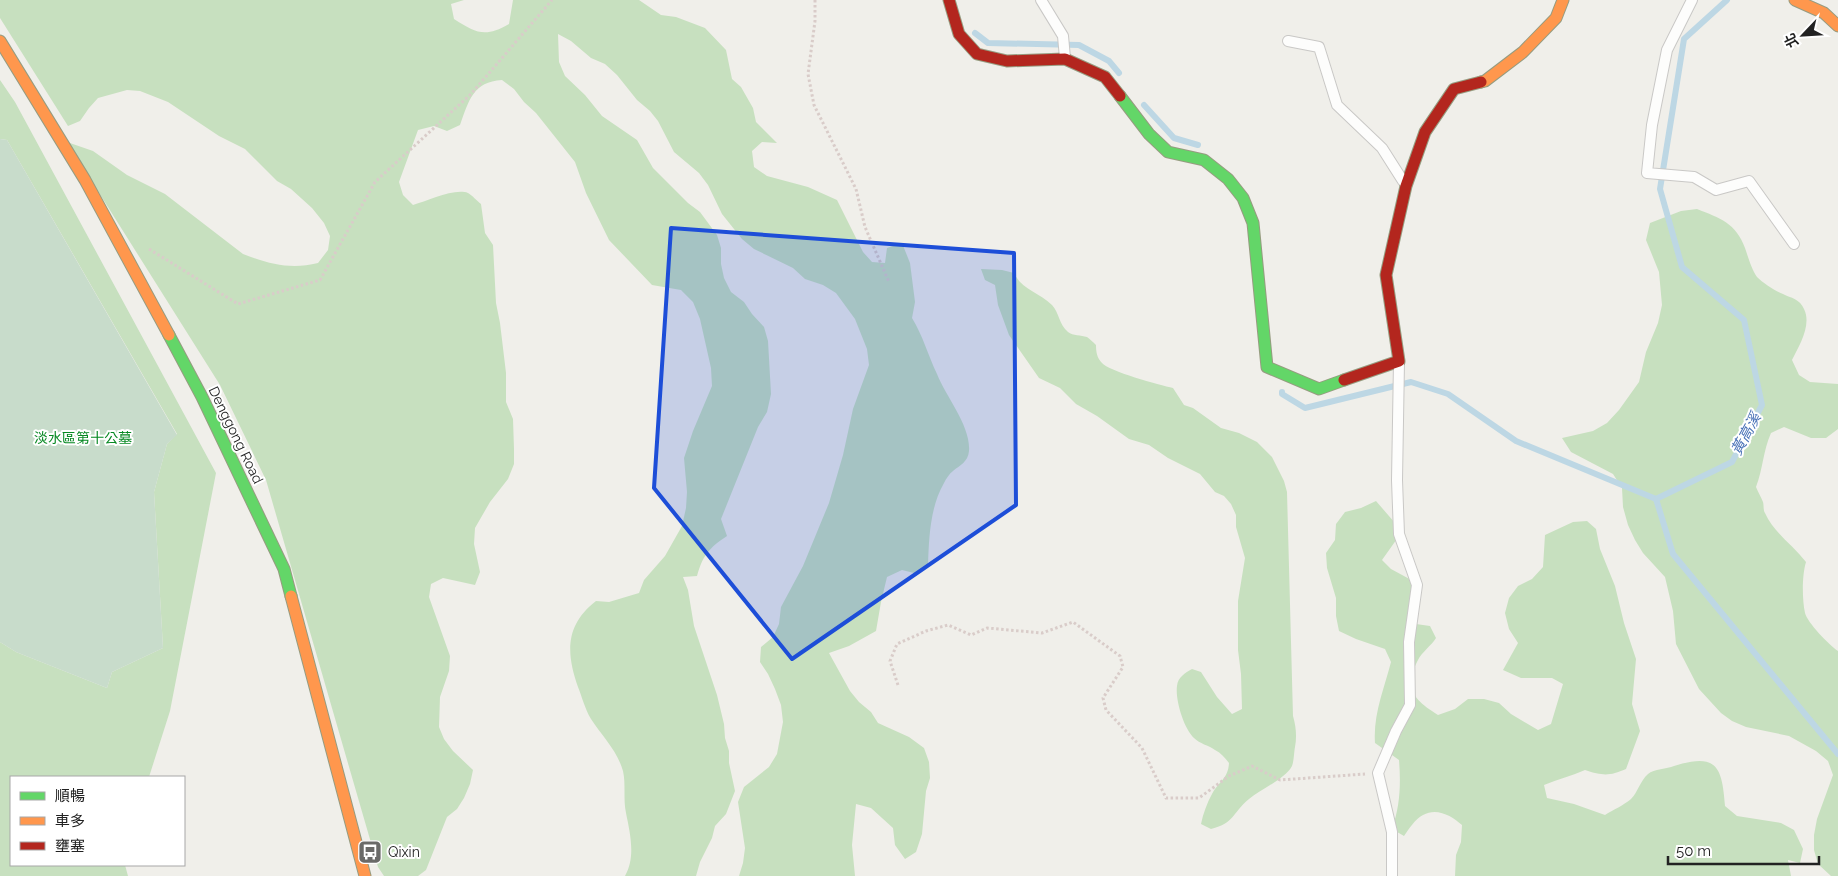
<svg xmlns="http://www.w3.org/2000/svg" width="1838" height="876" font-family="Raleway,'Noto Sans TC',sans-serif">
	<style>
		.forest { fill: #c7e0bf }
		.cemetery { fill: #c8dccb }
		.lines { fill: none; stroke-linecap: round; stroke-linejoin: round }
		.stream { stroke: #bdd7e4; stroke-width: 6 }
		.lane-casing { stroke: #c9c8c6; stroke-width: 12 }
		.fast-casing { stroke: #969c80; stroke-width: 13 }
		.slow-casing { stroke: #969c80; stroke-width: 13 }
		.jam-casing { stroke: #969c80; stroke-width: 13 }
		.path { stroke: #d9ccc9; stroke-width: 3; stroke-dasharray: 2.5 2.5; stroke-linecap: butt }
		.lane { stroke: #fdfdfc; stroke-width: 10 }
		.fast { stroke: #63d668; stroke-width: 11 }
		.slow { stroke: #ff974d; stroke-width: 11 }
		.jam { stroke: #b3261e; stroke-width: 11 }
		.marked { fill: #1d4ed8; fill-opacity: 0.2; stroke: #1d4ed8; stroke-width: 4; stroke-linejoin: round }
		.labels { text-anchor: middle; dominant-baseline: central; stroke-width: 4; stroke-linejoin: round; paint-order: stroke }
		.street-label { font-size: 14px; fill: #222; stroke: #fff }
		.park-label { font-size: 14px; fill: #078923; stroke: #fff }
		.poi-label { font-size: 14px; fill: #222; stroke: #fff; text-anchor: start }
		.water-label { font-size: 15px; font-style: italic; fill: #4871b7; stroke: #fff }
	</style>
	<rect width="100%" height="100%" fill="#f0efea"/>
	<g class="forest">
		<path d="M0 0H464L451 4 454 19C476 33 485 38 509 24L513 0H639L661 15 676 17 705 28 726 50 732 79 741 87 753 108 756 122 777 143 762 142 752 151 754 167 767 176 808 187 837 200 863 252 872 262 885 263 887 248 902 243 910 263 915 302 912 318C923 336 928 355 937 374 946 397 971 426 969 451 968 462 960 465 953 471 949 474 946 479 944 483 930 507 929 538 928 565L918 574 902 570 887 577 881 602 876 631 849 646 829 653 850 691 859 702 871 712 878 723 909 737 924 748 929 762 930 778 926 791 922 834 916 852 905 859 895 845 893 828 871 808 856 804 852 845 855 876H739L743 863 745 848 738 802 744 787 769 767 777 754 783 722 781 705 775 689 768 674 760 662 761 647 773 637 779 624 781 607 803 566 829 503 843 455 853 409 869 365 867 349 855 319 836 293 823 285 805 279 793 268 754 249 742 239 722 214 708 185 699 173 674 152 658 121 650 111 637 100 617 75 605 64 591 58 571 41 558 34 559 62 565 76 585 95 602 116 637 140 653 168 688 203 700 212 717 235 721 248V264L724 278 731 292 744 302 752 314 764 327 768 341 771 394 767 412 758 427 721 519 727 536C709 548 703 555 697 576L683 577 688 590 694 626 717 695 724 724 725 738 729 751V763L735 791 726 814 715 826 712 838 700 862 696 876H625C636 857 630 833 626 813 623 799 626 784 623 771 617 750 602 736 591 719 585 709 582 697 578 687 566 653 565 625 596 601L609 602 639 593 644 580 665 556 682 526 686 508 687 492 684 458 693 431 712 386 711 368 700 319 693 302 681 290 652 285 609 240 586 193 575 162 536 113 524 102 514 89 502 80C473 82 469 100 460 125L447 131 434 126 418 130 399 182 403 195 413 205C428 201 454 188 468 193 472 195 477 201 481 204L485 233 493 245 496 303 500 323 506 373V402L513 419 514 449V464L508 479 490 502 475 528 474 544 480 572 475 585 443 578 431 584 429 597 450 656 449 671 440 697 439 727 444 739 453 751 473 770 470 784 464 798 457 809 447 817 426 870 418 876H384L378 867 266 480 220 385 67 142 93 151 127 175 165 194 243 254C269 264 291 270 318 263L328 250 330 236 324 223 312 208 291 189 277 181 245 149 219 136 168 102 140 91 127 90 98 98 89 108 80 121 68 126 0 18Z"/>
		<polygon points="0,80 15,102 216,473 170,711 149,777 11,777 11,865 125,865 128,876 0,876 0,642 16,652 107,688 112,672 163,648 154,492 167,444 177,434 7,140 0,139"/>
		<path d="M1697 209C1720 218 1736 223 1745 248 1748 257 1752 270 1757 277 1763 283 1775 291 1783 294 1791 298 1800 299 1804 309 1812 325 1799 346 1792 360L1799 375 1810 382 1838 384V429L1826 438H1811L1784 427 1771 433C1763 451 1763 469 1756 487 1758 492 1761 497 1763 502 1764 505 1763 510 1765 513 1774 533 1793 545 1806 562 1802 575 1802 599 1805 613 1807 622 1829 645 1838 651V876H1831L1818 864 1814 850V835L1817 819 1833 775 1828 761 1816 751 1789 736 1746 727 1732 721 1721 713 1699 689 1676 644 1673 611 1665 577 1643 553 1635 540 1628 525 1623 507 1622 488 1613 474 1571 452 1562 438 1593 431 1607 423 1619 410 1639 382 1646 352 1658 323 1662 305 1659 272 1646 240 1650 223 1681 211Z"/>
		<path d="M981 269 1002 270 1014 273C1022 290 1039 292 1052 305 1059 312 1059 325 1068 332 1073 336 1081 335 1087 337 1090 339 1093 342 1096 345 1096 352 1097 358 1102 363 1108 371 1160 385 1173 388L1184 405 1193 408 1221 428 1239 433 1257 442 1272 457 1284 481 1287 492 1293 716C1296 726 1297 737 1295 747 1294 752 1294 761 1292 766 1285 779 1261 789 1249 799 1232 813 1235 823 1211 829L1201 824C1203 814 1207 803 1212 794 1219 781 1228 779 1229 763 1225 758 1221 753 1215 750 1208 745 1200 744 1194 738 1184 729 1175 700 1177 686 1178 677 1185 673 1192 669L1201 672 1217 697 1232 714 1242 709 1241 674 1238 650V601L1245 558 1236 527V515L1231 504 1224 496 1215 492 1200 474 1168 458 1149 445 1129 439 1097 416 1076 404 1060 388 1039 378 1009 335 998 305 995 285 985 280Z"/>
		<path d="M1376 501 1395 523 1399 536 1382 560 1391 569 1415 582 1416 624 1430 626 1436 638C1431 646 1422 652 1418 660 1403 689 1414 700 1438 715L1455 709 1468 699H1484L1499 703 1511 714 1538 730 1551 724 1563 684 1552 678H1521L1503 670 1518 643 1509 629 1505 613 1509 598 1518 586 1532 579 1543 567 1545 535 1573 522 1587 521 1596 529 1600 549 1615 586 1624 623 1636 659 1632 704 1640 731 1626 769C1610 776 1603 776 1585 770 1572 776 1558 779 1544 785L1547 798 1574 804 1605 815C1613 810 1624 805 1631 799 1638 792 1640 781 1648 774 1654 769 1667 769 1674 766 1716 753 1722 765 1725 806L1737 816 1781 823 1794 830 1803 849 1800 863 1788 860 1791 876H1455L1456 855 1461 842 1462 825C1452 816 1437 807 1423 815 1415 819 1409 829 1404 836L1392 829C1400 806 1401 785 1399 760L1375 743C1373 715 1384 689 1391 662L1385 649 1356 639 1339 631 1336 616V598L1327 568 1326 553 1335 540 1336 524 1345 512 1361 508Z"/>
	</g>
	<polygon class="cemetery" points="0,139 7,140 177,435 167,444 154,492 163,648 112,672 107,688 16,652 0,642"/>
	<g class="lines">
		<g class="stream">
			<polyline points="975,33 988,43 1079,45 1109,61 1119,73"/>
			<polyline points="1144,105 1174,138 1198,145"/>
			<polyline points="1282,392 1282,394 1305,408 1411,382 1448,394 1516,441 1656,499"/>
			<polyline points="1656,499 1732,462 1762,405 1744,320 1682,267 1660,189 1684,39 1727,0"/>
			<polyline points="1656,499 1673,554 1838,754"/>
		</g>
		<g class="lane-casing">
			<g id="lane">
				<polyline points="1041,0 1063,36 1065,58"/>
				<polyline points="1692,0 1667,50 1652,125 1647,173 1694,177 1716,190 1749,181 1794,244"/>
				<polyline points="1288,41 1319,47 1337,105 1382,148 1403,181"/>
				<polyline points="1392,876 1392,832 1378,773 1396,731 1410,705 1409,642 1417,585 1399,534 1397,480 1399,362"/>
			</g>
		</g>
		<g class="fast-casing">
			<g id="fast">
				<polyline points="1120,96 1149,134 1168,152 1204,160 1228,179 1243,198 1253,223 1267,367 1319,389 1344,380"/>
				<polyline points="169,335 202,397 284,569 291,596"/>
			</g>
		</g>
		<g class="slow-casing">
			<g id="slow">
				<polyline points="1795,0 1824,13 1838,26"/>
				<polyline points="0,41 85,180 169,335"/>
				<polyline points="1481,82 1485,81 1523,52 1556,18 1563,0"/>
				<polyline points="291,596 365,876"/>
			</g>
		</g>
		<g class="jam-casing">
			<g id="jam">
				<polyline points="949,0 959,34 977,54 1007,61 1065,59 1105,77 1120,96"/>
				<polyline points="1344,380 1399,361 1386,275 1406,186 1425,132 1454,89 1481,82"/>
			</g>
		</g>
		<g class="path">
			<polyline points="815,0 815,21 808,74 814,105 856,189 865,227 889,282"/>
			<polyline points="149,249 238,304 320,280 375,182 471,94 552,0"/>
			<polyline points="898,685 890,661 897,644 926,631 948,625 971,635 987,628 1042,633 1073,622 1120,656 1123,667 1103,698 1106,710 1142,748 1166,798 1199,798 1229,776 1252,766 1280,780 1365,774"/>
		</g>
		<use href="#lane" class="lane"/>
		<use href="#fast" class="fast"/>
		<use href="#slow" class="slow"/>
		<use href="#jam" class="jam"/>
	</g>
	<path class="marked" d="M671 228 1014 253 1016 505 792 659 654 488Z"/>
	<defs>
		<g id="bus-square" transform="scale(1.25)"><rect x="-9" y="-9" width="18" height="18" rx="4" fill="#6a6a68" stroke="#fff"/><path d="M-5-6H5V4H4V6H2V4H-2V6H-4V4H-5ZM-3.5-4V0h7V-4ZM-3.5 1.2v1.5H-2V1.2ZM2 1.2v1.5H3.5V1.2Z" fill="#fff"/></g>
	</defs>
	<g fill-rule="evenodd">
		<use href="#bus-square" x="370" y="852"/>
	</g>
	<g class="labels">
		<g class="street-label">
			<text transform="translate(236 435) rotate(64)">Denggong Road</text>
		</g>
		<g class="park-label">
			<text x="83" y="438">淡水區第十公墓</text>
		</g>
		<g class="poi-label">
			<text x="388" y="852">Qixin</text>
		</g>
		<g class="water-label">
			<text transform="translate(1746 434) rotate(-62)">黃高溪</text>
		</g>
	</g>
	<rect x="10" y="776" width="175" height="90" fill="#ffffff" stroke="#a7a7a7"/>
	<rect x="20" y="792" width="25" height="8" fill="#63d668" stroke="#a7a7a7"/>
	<text x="55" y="801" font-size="15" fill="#222222">順暢</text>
	<rect x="20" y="817" width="25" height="8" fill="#ff974d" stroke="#a7a7a7"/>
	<text x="55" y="826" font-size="15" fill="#222222">車多</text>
	<rect x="20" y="842" width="25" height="8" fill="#b3261e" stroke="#a7a7a7"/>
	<text x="55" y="851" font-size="15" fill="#222222">壅塞</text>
	<g transform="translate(1803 35) rotate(245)" stroke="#ffffff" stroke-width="4" paint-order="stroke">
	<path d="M0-4L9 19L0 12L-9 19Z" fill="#222222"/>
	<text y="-8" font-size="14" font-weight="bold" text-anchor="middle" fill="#222222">北</text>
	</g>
	<path d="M1668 856v8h151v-8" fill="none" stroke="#222222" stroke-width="2.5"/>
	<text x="1676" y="856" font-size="15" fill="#222222" stroke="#ffffff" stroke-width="4" paint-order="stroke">50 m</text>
</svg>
